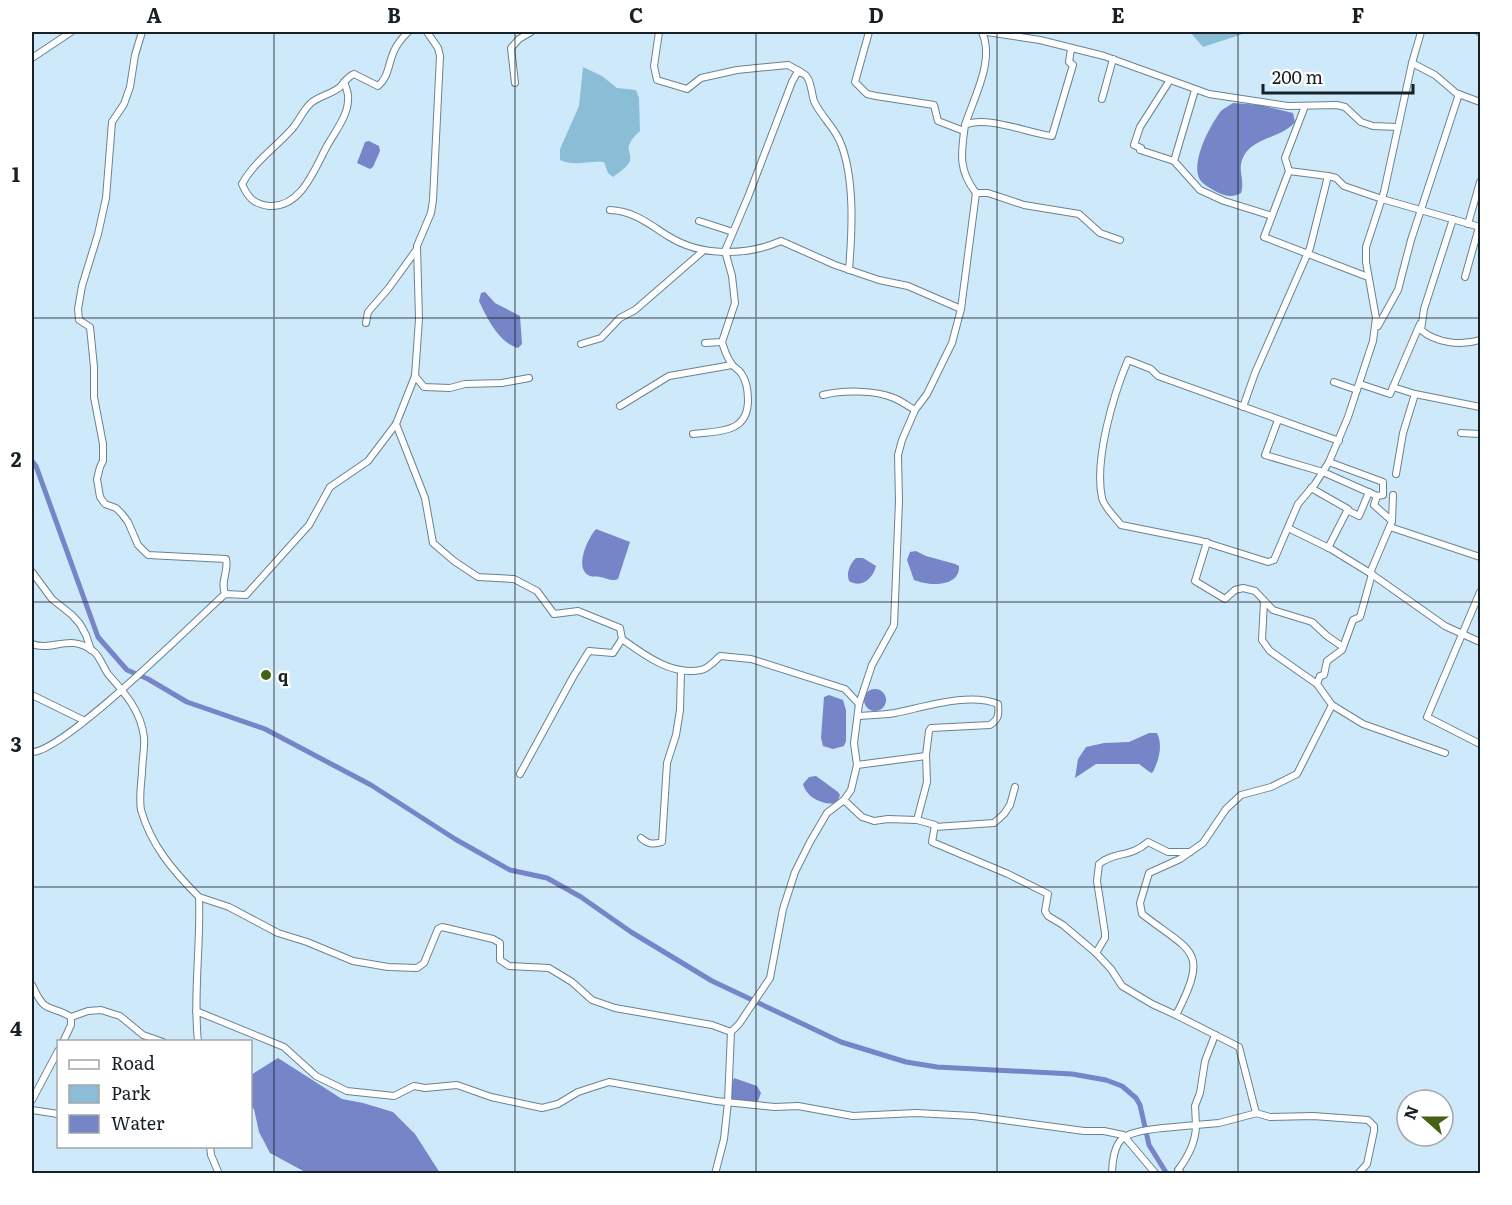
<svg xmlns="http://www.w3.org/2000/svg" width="1512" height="1205" font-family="Literata,serif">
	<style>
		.green { fill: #8cbdd7 }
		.water { fill: #7684c8 }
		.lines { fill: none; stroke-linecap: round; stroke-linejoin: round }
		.canal { stroke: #7684c8; stroke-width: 5 }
		.minor-casing { stroke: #698290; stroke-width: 8 }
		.minor { stroke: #fff; stroke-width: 6 }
		.grid { fill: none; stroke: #162026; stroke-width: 1.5; stroke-opacity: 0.55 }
		.poi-dot { fill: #456113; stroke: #fff; stroke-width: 2 }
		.labels { text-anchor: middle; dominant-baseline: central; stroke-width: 5; stroke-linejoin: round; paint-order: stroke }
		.poi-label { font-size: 16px; font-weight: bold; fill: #162026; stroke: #fff; text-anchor: start }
		.neatline { fill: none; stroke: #162026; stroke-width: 2 }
		.grid-label { font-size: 20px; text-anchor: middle; font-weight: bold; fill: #162026 }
	</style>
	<rect width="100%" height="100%" fill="#ceeafa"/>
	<g class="green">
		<polygon points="1190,32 1249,32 1203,47"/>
		<path d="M583 67 602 76 617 88 636 90 639 98 640 131C619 150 635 152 629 163 626 168 618 173 613 177L608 173 604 162C589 160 574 167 560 160V149L579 106Z"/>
	</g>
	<g class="water">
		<path d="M1233 103 1260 105 1293 113 1295 122C1281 139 1250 137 1242 160 1238 171 1245 181 1241 193 1232 198 1224 196 1215 191 1210 188 1204 185 1200 180 1190 163 1210 125 1221 111 1224 108 1229 106 1233 103Z"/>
		<polygon points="369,141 379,146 380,151 373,167 370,169 357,163 365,142"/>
		<path d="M485 292 495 303 520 316 522 344 518 348C499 343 487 318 479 301L481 293Z"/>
		<path d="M596 529 630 542 618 579C611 582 607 578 600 577 597 576 593 577 590 576 573 569 588 538 596 529Z"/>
		<path d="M916 551 926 556 955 564 959 566C960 588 928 586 914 580L907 560 910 552Z"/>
		<path d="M856 558H863L876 566C873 578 862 589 849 581 846 572 850 564 856 558Z"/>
		<circle cx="875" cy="700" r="11"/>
		<polygon points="829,695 843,700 846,710 846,741 844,746 833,749 823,746 821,738 824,697"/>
		<path d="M1149 733H1157C1163 745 1159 760 1153 772L1151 773 1139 764H1096L1075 778 1078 759 1086 747 1104 743 1129 742Z"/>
		<path d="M816 776 838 792 840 795 837 803C823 806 806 797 803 784L809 777Z"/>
		<polygon points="278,1058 342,1099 363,1103 393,1112 415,1134 440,1173 307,1173 270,1153 259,1132 254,1109 251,1108 251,1075"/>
		<polygon points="734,1078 757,1086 761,1093 758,1101 752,1102 732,1099 730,1090"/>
	</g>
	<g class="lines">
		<polyline class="canal" points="32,461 36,466 98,637 127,670 148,679 187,702 265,729 371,785 455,839 510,870 547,878 581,897 631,932 712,981 841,1042 906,1062 937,1067 1072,1074 1106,1080 1122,1086 1136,1098 1140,1105 1149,1145 1167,1174"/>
		<g class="minor-casing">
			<g id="minor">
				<path d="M142 32 135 55 130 87 124 104 112 122 106 198 98 234 82 286 78 309 79 320 90 327 94 367V397L103 444V461L100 467 97 479 100 497 105 504 116 508 122 514 128 522 138 545 148 555 226 559C229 572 220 580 225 594"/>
				<polyline points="659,32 654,66 657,80 687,89 701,78 737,70 788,65 801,72"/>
				<polyline points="869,32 855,82 867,94 876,96 934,105 938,121 964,131"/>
				<polyline points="987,32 1040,40 1104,56 1209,94 1288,106 1337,105 1345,107 1361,122 1373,126 1397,127"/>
				<polyline points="1479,32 1480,32"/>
				<polyline points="32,58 71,32"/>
				<polyline points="1412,63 1435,75 1456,93 1480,102"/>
				<polyline points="1170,80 1140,127 1134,145 1141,148 1140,150 1174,161"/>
				<path d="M344 82C346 87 349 94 348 100 348 116 334 133 327 146 314 170 301 208 269 206 254 204 248 198 242 184 254 162 275 148 292 129 299 121 303 110 311 103 319 96 332 94 340 87 345 82 347 77 354 74L378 86C389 77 388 64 394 51 397 44 402 38 408 32"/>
				<polyline points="515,83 511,48 519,39 531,32"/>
				<polyline points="1195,90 1174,161 1200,190 1224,201 1272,216"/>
				<polyline points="1102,99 1113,59"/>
				<polyline points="1305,106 1285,158 1289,171 1328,176"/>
				<path d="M965 125C974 97 995 60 982 32"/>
				<polyline points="1289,171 1264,237 1368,277"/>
				<path d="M976 193C958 170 961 153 965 125 986 115 1028 133 1052 136L1073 65 1069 62 1071 49"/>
				<path d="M610 210C634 211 649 224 668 236 701 257 746 256 781 241L835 265 879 280 908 286 961 309"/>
				<path d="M1453 219 1424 309 1421 330C1436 343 1461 346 1480 340"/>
				<polyline points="699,221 733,232"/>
				<polyline points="1468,224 1480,182"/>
				<polyline points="1465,277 1479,227"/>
				<polyline points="366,323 368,312 388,289 417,249"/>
				<polyline points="1378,326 1398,290 1411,240 1459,94"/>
				<path d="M705 343 722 342 735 303 732 276 725 251 748 197 792 82 797 73C811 70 811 92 814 101 821 117 835 127 841 144 855 180 852 232 849 270"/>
				<polyline points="581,344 601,338 620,318 635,310 703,251"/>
				<polyline points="415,376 424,387 450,388 465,384 502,383 529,378"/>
				<polyline points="1334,382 1357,390"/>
				<polyline points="1360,384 1390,394 1420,324"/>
				<polyline points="1393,387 1415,394 1480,407"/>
				<path d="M823 395C843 390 875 390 894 398 901 401 908 406 915 410"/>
				<polyline points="620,406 669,376 732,365"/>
				<polyline points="1243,407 1255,373 1310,248 1328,176 1336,178 1344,186 1382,199 1480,227"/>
				<polyline points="1278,420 1265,455 1323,472 1377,496 1374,505 1392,521 1370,573"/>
				<path d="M396 424 425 498 433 543 454 561 478 577 514 579 537 591 554 614 578 611 620 628 622 639C644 655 672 676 701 670 708 669 715 661 720 656L751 659 845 689 859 704"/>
				<polyline points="1461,433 1480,434"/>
				<path d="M693 434C718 431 748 434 748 400 748 391 746 380 741 373 738 369 733 367 731 363 727 357 724 349 722 342"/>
				<path d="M1339 441 1158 376 1151 369 1128 360C1113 396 1094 460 1102 498 1104 507 1115 517 1121 525L1201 541 1268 562 1274 560 1298 504 1315 484 1329 462 1348 417 1373 341 1376 318 1366 262V247L1384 192 1412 63 1421 32"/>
				<polyline points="1329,462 1383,482 1383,495 1377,496"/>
				<polyline points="1396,474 1403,433 1415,394"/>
				<polyline points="1311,488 1348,509 1328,548"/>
				<polyline points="1347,510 1359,516 1369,492"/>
				<polyline points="1392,521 1393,495"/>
				<polyline points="1390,527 1480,557"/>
				<polyline points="1288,528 1331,549 1370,573 1445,626 1480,642"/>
				<polyline points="1207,542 1195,581 1225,599 1235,590 1243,588 1255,591 1273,610 1312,622 1327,636 1343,647"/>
				<polyline points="32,572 52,599 72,615 80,624 86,635 91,650"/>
				<polyline points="1480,592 1427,717 1480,744"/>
				<polyline points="1264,601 1262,640 1270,651 1317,684"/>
				<path d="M32 644C53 652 69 633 93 651 100 656 103 667 108 674 124 692 141 711 144 737 145 748 142 761 142 773 141 784 139 799 141 810 151 845 173 871 199 897 201 945 193 993 198 1042"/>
				<polyline points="32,695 83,720"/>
				<polyline points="1332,705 1363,724 1445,753"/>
				<path d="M858 716C870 715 883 715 895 713 925 707 969 692 998 704 999 714 999 719 990 725L931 728 929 731 926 755 927 782 917 820"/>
				<path d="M32 752C64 752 195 621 225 594L246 595 309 525 330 487 368 461 396 424 415 376 419 319 417 246 431 213 433 200 440 56 438 48 427 32"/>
				<polyline points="857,765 926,756"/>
				<polyline points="520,774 573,677 589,651 613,653 622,639"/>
				<path d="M844 800 862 817 874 821 888 819 917 820 935 825 932 842 1008 874 1048 894 1045 911 1048 916 1063 925 1096 953 1111 969 1122 986 1152 1004 1176 1015C1210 949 1192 953 1142 914L1140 903 1149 873 1180 859 1203 843 1226 809 1241 795 1271 787 1297 774 1332 705 1317 684 1320 676 1324 675 1327 661 1342 650 1353 620 1360 617 1372 574"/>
				<polyline points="935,827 994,823 1004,814 1010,805 1015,787"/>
				<path d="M641 838C648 844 653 845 662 842L667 763 676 735 680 710 681 671"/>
				<polyline points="199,897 229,907 278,933 307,942 353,961 388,967 417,968 424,963 438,929 442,927 493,939 500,943 500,960 509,966 549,968 572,982 592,1000 615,1008 712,1025 731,1032"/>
				<path d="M1096 953 1105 938V933L1097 881 1099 864C1115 851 1130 858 1148 842L1168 852H1190"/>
				<path d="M32 985C46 1016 48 1003 71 1017L88 1011 101 1010 120 1016 143 1035 163 1042"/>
				<polyline points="196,1011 284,1047 316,1076 347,1091 394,1096 414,1086 425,1088 457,1085 491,1097 542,1108 558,1104 578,1092 609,1082 716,1101 775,1107 798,1106 853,1116 916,1113 973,1116 1084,1131 1104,1131 1123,1135 1156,1174"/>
				<polyline points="1176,1015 1239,1047 1256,1113 1270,1117 1313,1116 1368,1120 1374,1126 1374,1131 1367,1164 1358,1174"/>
				<polyline points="63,1042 71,1025 71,1017"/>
				<polyline points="32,1100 58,1051"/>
				<polyline points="32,1110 58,1114"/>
				<polyline points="210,1146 211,1155 219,1174"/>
				<polyline points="715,1174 724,1139 728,1102 731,1032 739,1024 770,978 783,909 795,872 810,842 827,813 844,800 851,790 857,765 854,743 859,704 872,665 894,625 899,501 898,455 902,440 915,410 927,394 952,343 961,309 976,193 988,193 1024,205 1079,214 1100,233 1120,240"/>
				<path d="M1112 1174C1112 1163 1114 1145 1123 1138 1136 1128 1179 1127 1196 1125L1195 1106 1200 1093 1205 1061 1215 1035"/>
				<path d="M1182 1174 1178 1170C1188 1157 1196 1142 1196 1125L1219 1123 1257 1113"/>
			</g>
		</g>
		<use href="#minor" class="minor"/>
	</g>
	<path class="grid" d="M274 32V1174M515 32V1174M756 32V1174M997 32V1174M1238 32V1174M32 318H1480M32 602H1480M32 887H1480"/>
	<circle class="poi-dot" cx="266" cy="675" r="6"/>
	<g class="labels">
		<g class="poi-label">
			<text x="278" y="675">q</text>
		</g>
	</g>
	<rect width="1512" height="1205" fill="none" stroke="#ffffff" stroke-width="66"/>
	<rect x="57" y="1040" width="195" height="108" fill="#ffffff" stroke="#a2a6a8" stroke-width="1.5"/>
	<rect x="69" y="1060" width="30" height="9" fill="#ffffff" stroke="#a2a6a8" stroke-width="1.5"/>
	<text x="111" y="1070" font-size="18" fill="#162026">Road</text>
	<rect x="69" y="1085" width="30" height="18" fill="#8cbdd7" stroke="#a2a6a8" stroke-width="1.5"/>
	<text x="111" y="1100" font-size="18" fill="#162026">Park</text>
	<rect x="69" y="1115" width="30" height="18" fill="#7684c8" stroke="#a2a6a8" stroke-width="1.5"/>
	<text x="111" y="1130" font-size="18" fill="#162026">Water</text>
	<g transform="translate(1425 1118) rotate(291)"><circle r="28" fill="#ffffff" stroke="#a2a6a8" stroke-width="1.5"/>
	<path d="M0-4.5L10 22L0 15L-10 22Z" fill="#456113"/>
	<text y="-9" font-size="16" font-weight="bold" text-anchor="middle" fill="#162026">N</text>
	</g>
	<path d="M1263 84v9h150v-9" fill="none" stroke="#162026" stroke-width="3"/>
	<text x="1272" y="84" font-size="18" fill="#162026" stroke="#ffffff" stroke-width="4.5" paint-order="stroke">200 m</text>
	<rect x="33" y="33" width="1446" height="1139" class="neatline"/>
	<g class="grid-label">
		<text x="154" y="23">A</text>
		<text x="394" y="23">B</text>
		<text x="636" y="23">C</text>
		<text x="876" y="23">D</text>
		<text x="1118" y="23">E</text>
		<text x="1358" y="23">F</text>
		<text x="16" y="182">1</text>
		<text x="16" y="467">2</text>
		<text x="16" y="752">3</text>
		<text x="16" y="1036">4</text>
	</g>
</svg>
